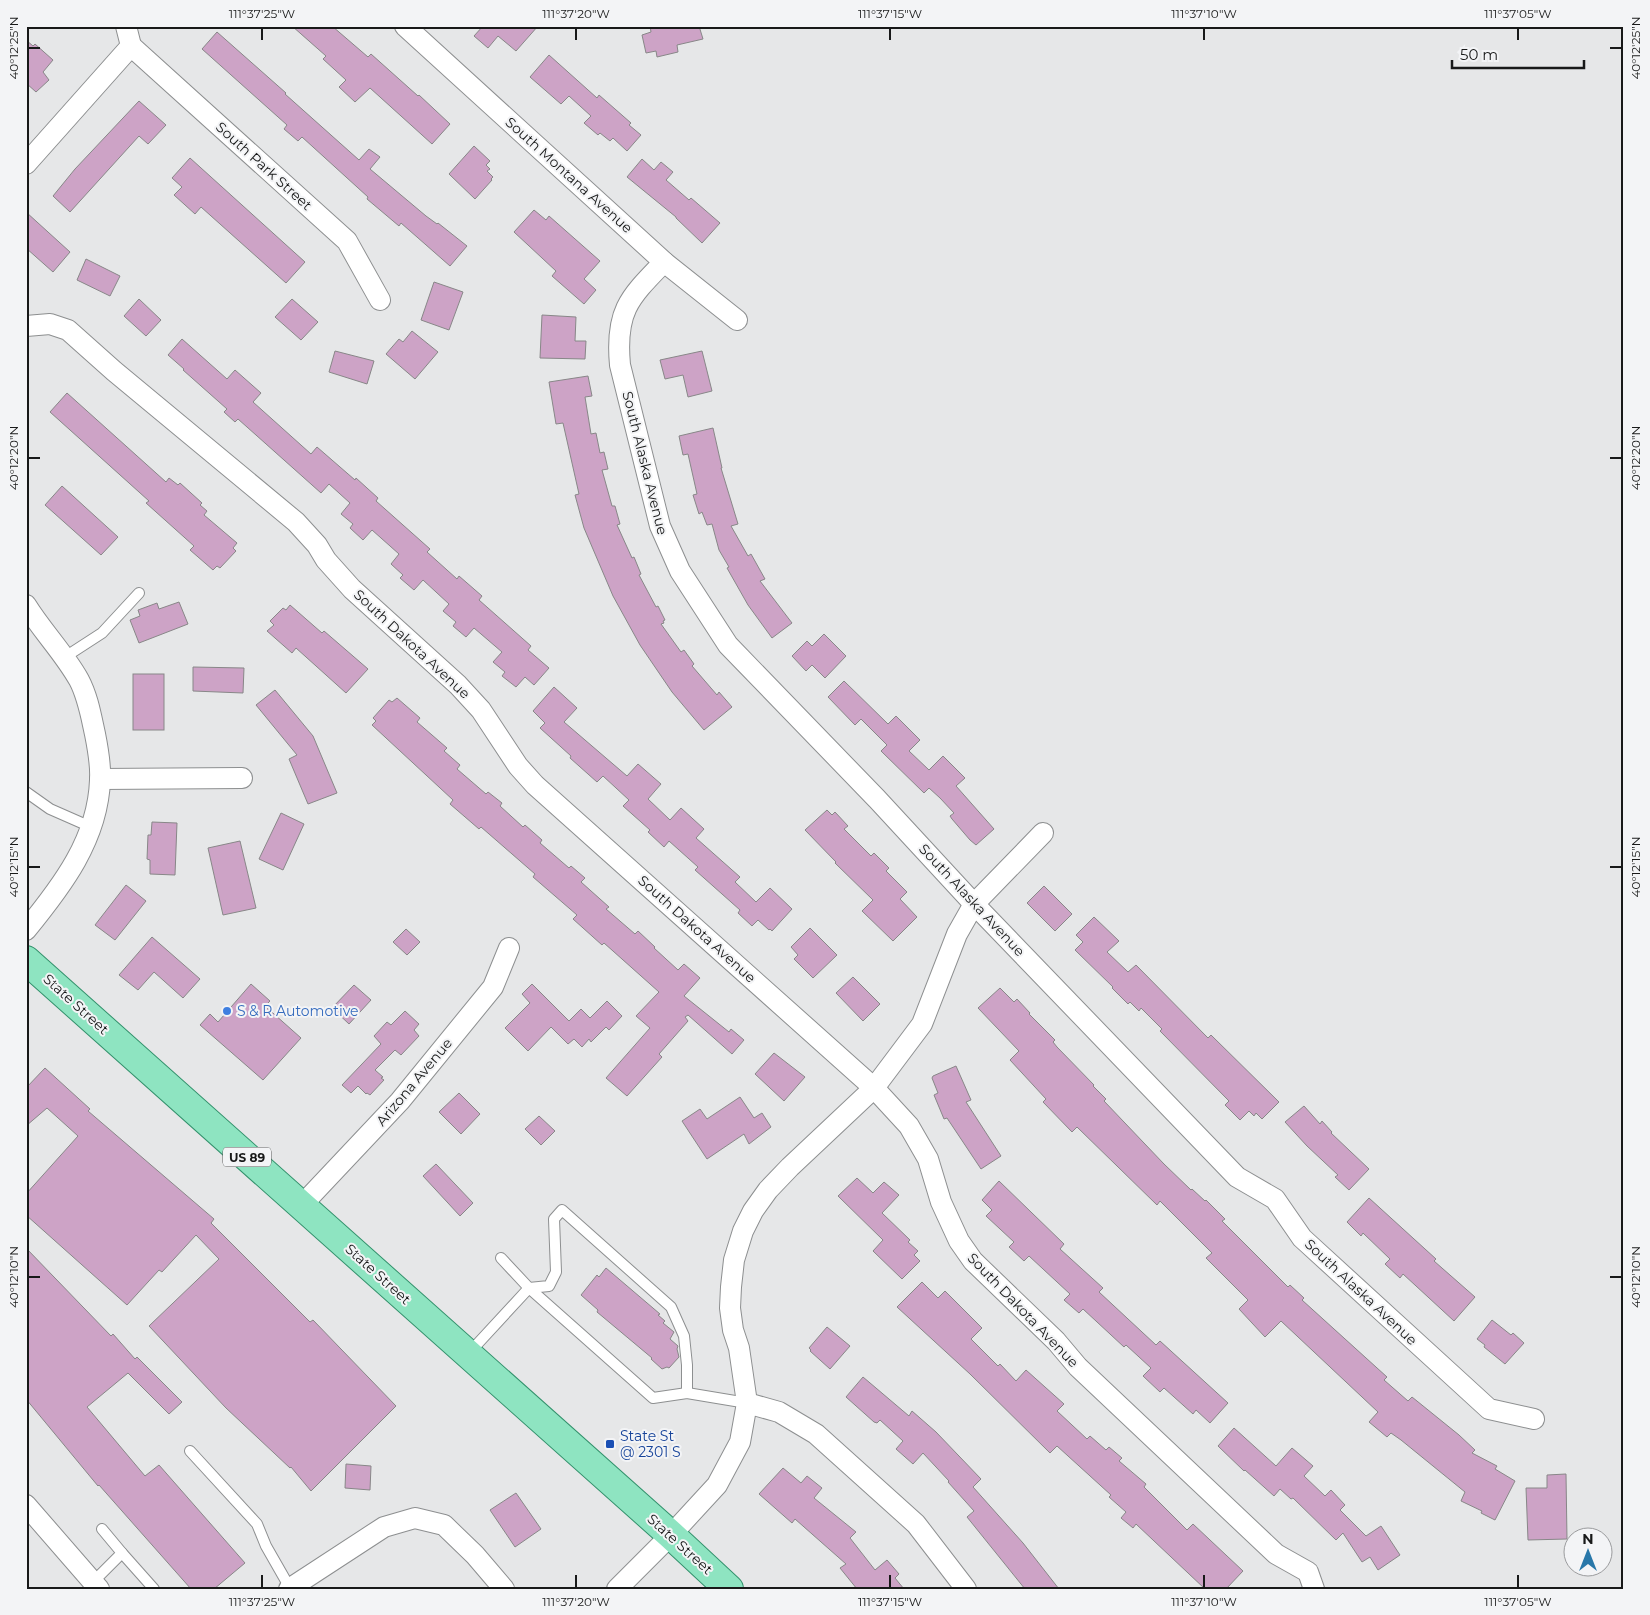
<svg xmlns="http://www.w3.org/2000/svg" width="1650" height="1615" font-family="Montserrat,sans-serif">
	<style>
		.building { fill: #cda3c6; stroke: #888788 }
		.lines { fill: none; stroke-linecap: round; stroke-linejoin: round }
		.lane-casing { stroke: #8d8f90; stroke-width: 12 }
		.street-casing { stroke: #8d8f90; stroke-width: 22 }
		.primary-casing { stroke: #33916c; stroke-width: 30 }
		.lane { stroke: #fff; stroke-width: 10 }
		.street { stroke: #fff; stroke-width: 20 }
		.primary { stroke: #8ee4c1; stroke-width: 28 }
		.ticks { fill: none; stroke: #181919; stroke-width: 2 }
		.shop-dot { fill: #3f7fe0; stroke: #f3f4f6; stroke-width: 2 }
		.transit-dot { fill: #1a4fb4; stroke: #f3f4f6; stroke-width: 2 }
		.labels { text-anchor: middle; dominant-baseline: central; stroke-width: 4; stroke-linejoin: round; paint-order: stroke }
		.shield { fill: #f3f4f6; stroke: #5a5b5b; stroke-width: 1 }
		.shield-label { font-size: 12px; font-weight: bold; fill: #181919 }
		.street-label { font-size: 14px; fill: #181919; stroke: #f3f4f6 }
		.shop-label { font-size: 14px; fill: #366cbe; stroke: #f3f4f6; text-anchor: start }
		.transit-label { font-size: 14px; fill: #164399; stroke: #f3f4f6; text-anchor: start }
		.neatline { fill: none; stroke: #181919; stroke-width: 2 }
		.ticks-label { font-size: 12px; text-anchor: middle; fill: #181919 }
	</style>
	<rect width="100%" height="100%" fill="#e6e7e8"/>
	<g class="building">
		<polygon points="292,26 332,26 368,57 371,54 418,96 419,95 450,124 432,144 370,88 355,102 339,87 346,80 323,59 326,56"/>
		<polygon points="483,26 538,26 516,51 498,36 488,48 474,36"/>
		<polygon points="650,26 699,26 703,39 677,45 678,52 657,57 656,51 646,53 642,35 651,32"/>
		<polygon points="217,32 286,93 285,94 359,160 369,149 380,157 370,169 426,216 437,224 438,223 467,246 450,266 401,223 399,226 367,199 368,197 302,137 298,141 284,129 287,125 202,49"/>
		<polygon points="26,40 33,46 35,44 53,60 43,72 49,80 36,92 26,83"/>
		<polygon points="549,55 597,98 599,95 631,123 629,125 641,135 627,151 613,138 610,141 600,133 598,135 584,123 591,116 569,96 561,104 530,77"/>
		<polygon points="139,101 166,125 148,144 139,136 70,212 53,196 75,169"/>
		<polygon points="474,146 490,161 486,165 490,169 487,171 493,177 491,179 492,180 475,199 449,174"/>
		<polygon points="190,158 305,262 286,283 201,207 195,214 174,195 182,187 172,178"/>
		<polygon points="642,159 654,170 661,162 673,172 666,180 689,200 691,198 720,223 702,243 676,218 676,217 627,177"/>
		<polygon points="534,210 546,220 549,216 600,261 584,279 596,290 584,304 552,276 556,271 514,232"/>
		<polygon points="26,212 70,252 53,272 26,248"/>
		<polygon points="86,259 120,276 110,296 77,280"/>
		<polygon points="434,282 463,292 449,330 421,320"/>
		<polygon points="139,299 161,320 146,336 124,316"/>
		<polygon points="292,299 318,322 301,340 275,317"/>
		<polygon points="542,315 576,317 575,341 586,341 585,359 540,358"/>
		<polygon points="412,331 438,352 415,379 386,354 399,339 403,342"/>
		<polygon points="182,339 227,379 235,370 261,393 253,402 311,454 317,447 355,480 356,478 378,498 376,501 430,549 427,552 457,579 459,576 482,596 479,600 531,646 528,650 549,668 534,685 525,677 516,687 502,676 505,672 493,662 502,652 474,628 466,637 453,626 456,622 443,611 449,604 423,580 414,590 400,578 403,575 391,564 399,554 372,530 363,540 350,528 353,524 341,514 350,503 329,484 321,493 238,419 235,422 224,412 227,409 183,370 184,369 168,355"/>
		<polygon points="335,351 374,361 367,384 329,372"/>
		<polygon points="702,351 712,391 688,397 683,375 665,379 660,360"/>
		<polygon points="588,376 592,396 585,397 591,434 596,433 600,453 604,452 608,469 602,470 612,506 615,506 620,524 617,525 632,558 634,557 641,574 639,575 656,607 658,606 665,620 663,621 664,623 661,624 681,652 684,650 694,664 692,666 717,695 719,692 732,707 704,730 672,692 640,645 613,596 584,528 575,495 579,494 563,423 556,424 549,382"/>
		<polygon points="67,393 166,482 169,478 178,485 180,483 202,503 200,505 207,511 204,515 237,543 233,548 236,551 220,568 217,566 213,570 190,550 194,546 146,503 149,501 50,412"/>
		<polygon points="713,428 722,468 721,468 738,524 731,526 748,556 751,554 765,579 760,581 792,623 772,638 748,605 727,568 729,567 719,550 712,524 707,525 702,512 699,514 693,495 697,494 688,454 683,455 679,436"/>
		<polygon points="62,486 118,537 101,555 45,505"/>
		<polygon points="179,602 188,624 139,643 130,620 140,616 138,610 157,603 159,609"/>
		<polygon points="290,605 322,633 324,631 368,669 346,693 296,648 292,653 267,631 274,625 270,621 283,608 286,610"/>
		<polygon points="824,634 846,656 825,678 812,665 806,671 792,656 807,641 812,646"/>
		<polygon points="193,667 244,668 243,693 193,691"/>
		<rect x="133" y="674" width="31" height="56"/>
		<polygon points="844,681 888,724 896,716 920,740 909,751 929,770 943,756 965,778 956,786 994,829 976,845 970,840 952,819 950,816 954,813 940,798 929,788 924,793 881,751 887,745 861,719 855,725 828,697"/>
		<polygon points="554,687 577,708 564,722 627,776 638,764 661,784 648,799 670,820 681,808 704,829 696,838 740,877 735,882 756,902 770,888 792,909 772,931 770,929 769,930 758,920 752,926 738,913 740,910 695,870 698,867 669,841 664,847 648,832 650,830 623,806 629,800 603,776 597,782 570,758 571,756 540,728 545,723 533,711"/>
		<polygon points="275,690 313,736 337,793 308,804 289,759 297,755 256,705"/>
		<polygon points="397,698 420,718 417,722 447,748 444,751 460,765 457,769 486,794 488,792 502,803 500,806 523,827 525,825 542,840 540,843 569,868 571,866 585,878 581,882 609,907 606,909 635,934 638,931 655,947 654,948 678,970 684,964 700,978 684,996 729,1032 731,1029 744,1040 732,1054 688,1015 685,1017 688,1021 659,1054 662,1057 627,1096 606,1078 650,1028 636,1016 659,992 604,943 602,945 573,919 577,915 533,877 535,874 481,827 479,829 450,804 453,800 372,725 376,721 373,718 389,700 392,702"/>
		<polygon points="827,810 832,815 835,812 848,826 844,829 871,856 874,853 889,868 886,871 907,892 900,899 917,917 893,941 862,911 873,900 835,863 836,862 805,830"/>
		<polygon points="281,813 304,824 283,870 259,859"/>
		<polygon points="152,822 177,823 175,875 150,874 150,860 147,859 148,835 151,835"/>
		<polygon points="240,841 256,908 223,915 208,848"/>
		<polygon points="126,885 146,901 115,940 95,925"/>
		<polygon points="1044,886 1072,914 1055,931 1027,903"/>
		<polygon points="1094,917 1119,941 1107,952 1128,972 1136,965 1208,1038 1211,1035 1279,1102 1262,1119 1256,1113 1254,1116 1249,1111 1240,1120 1225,1105 1229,1101 1160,1031 1162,1029 1141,1008 1139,1011 1130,1002 1128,1004 1112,988 1113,987 1075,950 1083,942 1076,935"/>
		<polygon points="810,928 837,955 813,978 794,959 798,955 791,947"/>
		<polygon points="406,929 420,942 407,955 393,942"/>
		<polygon points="152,937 200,979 183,998 154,972 138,990 119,975"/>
		<polygon points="853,977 880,1004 863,1021 836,993"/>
		<polygon points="251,984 270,1001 265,1006 301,1038 263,1080 200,1025 210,1014 218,1022"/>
		<polygon points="532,984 569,1021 581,1009 590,1018 607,1001 622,1016 609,1030 606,1027 591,1042 589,1039 582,1047 574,1039 568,1044 551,1027 528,1051 505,1028 530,1003 522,994"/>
		<polygon points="354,985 371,1000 349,1024 332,1008"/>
		<polygon points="1000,988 1014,1002 1017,999 1030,1013 1029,1014 1055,1040 1053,1042 1057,1047 1094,1085 1093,1086 1106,1099 1104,1101 1164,1164 1191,1190 1192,1189 1205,1201 1206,1200 1225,1219 1222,1221 1288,1287 1290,1285 1304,1298 1302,1300 1387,1377 1384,1380 1408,1401 1412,1397 1459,1435 1475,1450 1472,1453 1497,1466 1495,1469 1515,1481 1495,1520 1481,1513 1482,1511 1461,1501 1465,1492 1401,1440 1391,1433 1387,1437 1369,1422 1378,1412 1281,1321 1265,1337 1239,1309 1248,1300 1206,1258 1212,1253 1160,1201 1157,1205 1077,1127 1072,1132 1043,1102 1046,1099 1010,1060 1019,1051 978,1008"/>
		<polygon points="405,1011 419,1024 414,1030 419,1036 401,1055 395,1050 375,1070 383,1077 381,1078 384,1080 370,1095 367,1093 366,1094 358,1086 351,1093 342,1085 381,1044 374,1036 387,1022 391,1025"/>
		<polygon points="774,1053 805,1077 784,1101 755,1074"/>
		<polygon points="956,1066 971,1100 966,1102 1001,1156 981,1169 947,1118 944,1119 934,1095 938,1093 932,1078 933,1076"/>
		<polygon points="45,1068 90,1109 88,1111 214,1219 211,1223 310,1322 313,1320 396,1406 311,1491 291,1467 290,1468 226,1408 149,1326 219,1259 196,1235 162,1272 159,1270 127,1305 26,1215 26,1194 78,1136 47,1108 26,1126 26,1088"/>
		<polygon points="459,1093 480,1114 461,1134 439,1112"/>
		<polygon points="740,1097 754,1118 762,1113 771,1127 749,1144 744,1134 707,1159 682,1121 700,1109 707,1119"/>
		<polygon points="1304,1106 1320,1124 1322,1121 1332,1132 1331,1133 1369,1169 1349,1190 1335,1177 1338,1175 1307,1146 1285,1122"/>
		<polygon points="539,1116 555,1131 541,1145 525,1129"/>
		<polygon points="436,1164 473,1203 460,1216 423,1176"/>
		<polygon points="857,1178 873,1193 884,1182 899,1195 882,1213 910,1240 908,1242 918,1251 914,1255 920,1261 902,1279 873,1251 883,1240 838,1196"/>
		<polygon points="999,1181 1064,1244 1060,1249 1103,1288 1099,1292 1156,1345 1160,1341 1228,1403 1210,1423 1196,1410 1193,1414 1164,1388 1160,1392 1143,1376 1151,1368 1126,1345 1124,1347 1083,1309 1079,1313 1064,1300 1070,1294 1029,1256 1024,1261 1009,1247 1014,1242 986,1216 992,1210 982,1200"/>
		<polygon points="1369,1198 1436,1259 1434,1261 1475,1297 1454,1321 1403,1274 1400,1278 1385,1264 1390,1259 1363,1233 1361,1236 1347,1222"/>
		<polygon points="26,1248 111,1336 113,1334 135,1359 137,1357 182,1402 169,1414 128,1373 87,1407 145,1476 159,1465 245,1563 214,1589 191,1589 99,1485 98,1486 26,1399"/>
		<polygon points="606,1268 660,1314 658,1315 665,1321 663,1323 674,1332 670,1339 678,1346 677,1349 679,1357 669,1368 667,1367 662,1369 651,1359 652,1358 597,1312 598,1310 581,1295 597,1275 599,1277"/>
		<polygon points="922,1282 938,1298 945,1291 982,1328 971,1339 998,1366 1000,1364 1016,1381 1026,1370 1064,1404 1057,1411 1087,1439 1090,1436 1106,1450 1109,1447 1122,1458 1119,1461 1146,1484 1144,1487 1187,1530 1193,1524 1243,1571 1226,1589 1205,1589 1136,1524 1133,1528 1121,1518 1126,1512 1109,1497 1111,1495 1057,1446 1050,1453 970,1374 897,1307"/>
		<polygon points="1492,1320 1511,1335 1513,1333 1524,1343 1505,1364 1484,1347 1485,1345 1477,1339"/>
		<polygon points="827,1327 850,1346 830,1369 810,1351 811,1350 809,1348"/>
		<polygon points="863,1377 909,1416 912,1411 936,1432 981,1479 973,1487 1023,1543 1059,1589 1025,1589 967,1517 974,1511 948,1482 949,1481 923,1453 913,1464 896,1449 903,1441 880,1420 877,1423 874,1422 846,1397"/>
		<polygon points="1234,1428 1276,1466 1292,1448 1313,1466 1304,1476 1325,1496 1331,1490 1345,1505 1340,1510 1366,1536 1381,1526 1400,1555 1378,1570 1370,1557 1362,1562 1343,1533 1336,1540 1293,1498 1291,1499 1280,1489 1274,1496 1245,1470 1244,1471 1218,1446"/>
		<polygon points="346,1464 371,1466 370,1490 345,1488"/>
		<polygon points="783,1468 801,1483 807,1476 822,1488 814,1498 856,1532 850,1538 875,1570 887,1560 899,1574 895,1578 904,1589 857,1589 840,1568 846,1564 795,1519 792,1523 759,1494"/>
		<polygon points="1566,1474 1567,1539 1528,1540 1526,1488 1547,1488 1547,1475"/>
		<polygon points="516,1493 541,1529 515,1547 490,1510"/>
	</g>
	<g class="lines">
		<g class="lane-casing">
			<g id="lane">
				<polyline points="65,657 102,633 139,593"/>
				<polyline points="26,792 50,809 91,827"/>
				<polyline points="501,1258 529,1288 653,1398 687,1393 747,1403"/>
				<polyline points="469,1353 529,1288 549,1286 556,1272 554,1219 562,1210 671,1307 684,1336 687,1365 687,1393"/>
				<polyline points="190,1451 257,1524 266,1546 290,1588"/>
				<polyline points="102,1529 122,1553"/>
				<polyline points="93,1582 122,1553 154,1589"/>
			</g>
		</g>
		<g class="street-casing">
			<g id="street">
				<polyline points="126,26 131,46"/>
				<polyline points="405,26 664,262 737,320"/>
				<polyline points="131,46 347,241 380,300"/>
				<polyline points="26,164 131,46"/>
				<path d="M664 262C629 298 615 311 620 365L660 526 680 571 728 645 877 799 974 904 1237 1177 1275 1199 1302 1238 1489 1409 1534 1419"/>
				<polyline points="26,326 50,324 68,330 114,371 296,522 317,545 326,560 352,589 458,685 481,710 518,766 535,785 874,1088 909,1126 928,1159 941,1202 959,1241 973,1261 1056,1341 1078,1367 1276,1554 1308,1572 1314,1589"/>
				<path d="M26 605C42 631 64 653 79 680 88 697 91 716 95 734 98 749 101 765 100 780 98 839 62 886 26 930"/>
				<polyline points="100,779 242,778"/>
				<polyline points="302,1205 400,1101 493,987 509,948"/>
				<polyline points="747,1403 779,1412 816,1434 916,1524 966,1589"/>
				<polyline points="26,1505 99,1589"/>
				<polyline points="289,1589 384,1527 415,1518 444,1525 475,1555 504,1589"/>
				<polyline points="617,1589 671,1535 717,1485 740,1442 747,1403 739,1348 733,1330 730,1308 731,1287 734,1260 743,1231 753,1211 768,1190 790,1167 874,1088 922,1024 957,934 974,904 1043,833"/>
			</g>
		</g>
		<g class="primary-casing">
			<polyline id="primary" points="26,960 671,1535 729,1589"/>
		</g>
		<use href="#lane" class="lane"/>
		<use href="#street" class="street"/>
		<use href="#primary" class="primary"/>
	</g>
	<path class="ticks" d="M262 28V40M576 28V40M890 28V40M1204 28V40M1518 28V40M28 48H40M1610 48H1622M28 458H40M1610 458H1622M28 867H40M1610 867H1622M28 1277H40M1610 1277H1622M262 1575V1588M576 1575V1588M890 1575V1588M1204 1575V1588M1518 1575V1588"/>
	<circle class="shop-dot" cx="227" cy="1011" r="5"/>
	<rect class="transit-dot" x="605" y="1439" width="10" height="10" rx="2.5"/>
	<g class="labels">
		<rect class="shield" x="223" y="1147.5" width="48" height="19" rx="4"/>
		<g class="shield-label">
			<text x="247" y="1157">US 89</text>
		</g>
		<g class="street-label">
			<text transform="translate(264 166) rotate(42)">South Park Street</text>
			<text transform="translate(569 175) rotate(42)">South Montana Avenue</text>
			<text transform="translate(645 463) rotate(76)">South Alaska Avenue</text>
			<text transform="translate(412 644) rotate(43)">South Dakota Avenue</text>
			<text transform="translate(972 900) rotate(47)">South Alaska Avenue</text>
			<text transform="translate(697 929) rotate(42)">South Dakota Avenue</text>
			<text transform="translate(76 1004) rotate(42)">State Street</text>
			<text transform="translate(414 1082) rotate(-50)">Arizona Avenue</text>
			<text transform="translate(378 1274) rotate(42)">State Street</text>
			<text transform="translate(1361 1292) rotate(43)">South Alaska Avenue</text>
			<text transform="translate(1023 1310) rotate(46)">South Dakota Avenue</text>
			<text transform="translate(680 1544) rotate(42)">State Street</text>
		</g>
		<g class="shop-label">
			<text x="237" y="1011">S &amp; R Automotive</text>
		</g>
		<g class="transit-label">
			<text x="620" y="1436">State St<tspan x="620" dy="16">@ 2301 S</tspan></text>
		</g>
	</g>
	<rect width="1650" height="1615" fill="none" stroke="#f3f4f6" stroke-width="55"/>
	<g transform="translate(1588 1552)"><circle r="24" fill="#f3f4f6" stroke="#9b9c9e"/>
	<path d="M0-4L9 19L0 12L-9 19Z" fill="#2877a9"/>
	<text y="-8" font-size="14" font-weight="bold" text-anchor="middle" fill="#181919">N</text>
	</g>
	<path d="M1452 60v8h132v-8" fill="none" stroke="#181919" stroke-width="2.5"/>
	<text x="1460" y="60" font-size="15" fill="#181919" stroke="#f3f4f6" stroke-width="4" paint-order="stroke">50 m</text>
	<rect x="28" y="28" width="1594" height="1560" class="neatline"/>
	<g class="ticks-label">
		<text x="262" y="18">111°37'25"W</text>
		<text x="576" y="18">111°37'20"W</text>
		<text x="890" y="18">111°37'15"W</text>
		<text x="1204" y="18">111°37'10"W</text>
		<text x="1518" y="18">111°37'05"W</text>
		<text transform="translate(14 48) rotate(-90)" y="4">40°12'25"N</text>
		<text transform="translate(1636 48) rotate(-90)" y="4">40°12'25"N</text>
		<text transform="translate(14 458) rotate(-90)" y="4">40°12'20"N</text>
		<text transform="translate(1636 458) rotate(-90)" y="4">40°12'20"N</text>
		<text transform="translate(14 867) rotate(-90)" y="4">40°12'15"N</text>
		<text transform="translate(1636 867) rotate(-90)" y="4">40°12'15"N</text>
		<text transform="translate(14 1277) rotate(-90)" y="4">40°12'10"N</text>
		<text transform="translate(1636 1277) rotate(-90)" y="4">40°12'10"N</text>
		<text x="262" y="1606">111°37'25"W</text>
		<text x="576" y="1606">111°37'20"W</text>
		<text x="890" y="1606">111°37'15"W</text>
		<text x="1204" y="1606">111°37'10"W</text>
		<text x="1518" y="1606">111°37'05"W</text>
	</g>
</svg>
